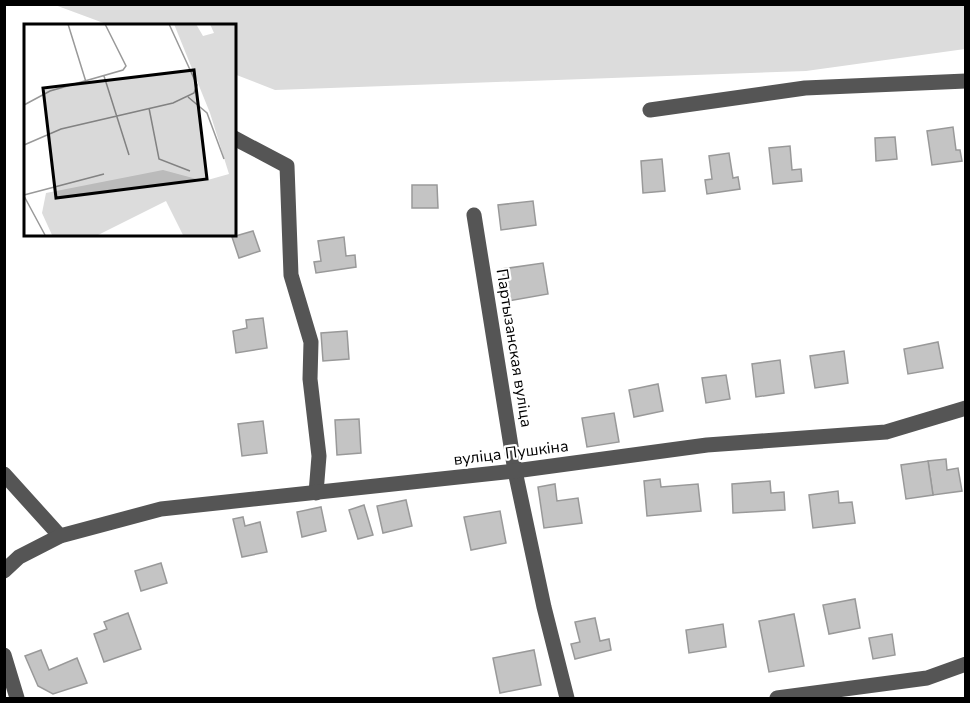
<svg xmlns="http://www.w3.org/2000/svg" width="970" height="703" font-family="'Nunito Sans',sans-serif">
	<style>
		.green { fill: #dcdcdc }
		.building { fill: #c4c4c4; stroke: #999; stroke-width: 1.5 }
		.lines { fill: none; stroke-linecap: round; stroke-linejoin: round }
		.minor { stroke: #555; stroke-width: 15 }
		.labels { text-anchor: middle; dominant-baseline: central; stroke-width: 4.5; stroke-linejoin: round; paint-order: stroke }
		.street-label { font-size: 16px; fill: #000; stroke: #fff }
		.inset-road { fill: none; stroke: #999; stroke-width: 1.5 }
		.view { fill: #000; fill-opacity: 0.15; stroke: #000; stroke-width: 3 }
		.inset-edge { fill: none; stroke: #000; stroke-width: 3 }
	</style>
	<rect width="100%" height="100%" fill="#fff"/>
	<polygon class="green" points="965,4 965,49 806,71 275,90 234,74 234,26 109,25 55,5"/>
	<g class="building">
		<polygon points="953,127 956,150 960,150 962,161 932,165 927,131"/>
		<polygon points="895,137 897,159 876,161 875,138"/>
		<polygon points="790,146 792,170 801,169 802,181 773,184 769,148"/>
		<polygon points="729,153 733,178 738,177 740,189 707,194 705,180 712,179 709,156"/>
		<polygon points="662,159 665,191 643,193 641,161"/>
		<polygon points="412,185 437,185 438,208 412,208"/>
		<polygon points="533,201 536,225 501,230 498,205"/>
		<polygon points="253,231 260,251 239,258 232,237"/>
		<polygon points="344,237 346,256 355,255 356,267 316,273 314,262 321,261 318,241"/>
		<polygon points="543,263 548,294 508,301 502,269"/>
		<polygon points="263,318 267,348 236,353 233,331 247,328 246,320"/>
		<polygon points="347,331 349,359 323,361 321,333"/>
		<polygon points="938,342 943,368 908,374 904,349"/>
		<polygon points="844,351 848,383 815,388 810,356"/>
		<polygon points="780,360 784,393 756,397 752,364"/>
		<polygon points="726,375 730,399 706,403 702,378"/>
		<polygon points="658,384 663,411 634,417 629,390"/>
		<polygon points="614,413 619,442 587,447 582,418"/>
		<polygon points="359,419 361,453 337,455 335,420"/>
		<polygon points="263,421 267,453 242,456 238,424"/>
		<polygon points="946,459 947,470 958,468 962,491 933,495 928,461"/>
		<polygon points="928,461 933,495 906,499 901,465"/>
		<polygon points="660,479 661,487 698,484 701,511 647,516 644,481"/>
		<polygon points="770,481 771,493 784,492 785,510 733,513 732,484"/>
		<polygon points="555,484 557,501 578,498 582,523 544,528 538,487"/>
		<polygon points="838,491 839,503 852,502 855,523 813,528 809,495"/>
		<polygon points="406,500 412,526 383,533 377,506"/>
		<polygon points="364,505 373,535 358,539 349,510"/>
		<polygon points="321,507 326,531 302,537 297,512"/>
		<polygon points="500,511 506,543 471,550 464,517"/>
		<polygon points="243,517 245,526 260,522 267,552 242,557 233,519"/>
		<polygon points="161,563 167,583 141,591 135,571"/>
		<polygon points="855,599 860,628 829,634 823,605"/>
		<polygon points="128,613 141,649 104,662 94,634 107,629 104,622"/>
		<polygon points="794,614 804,666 769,672 759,621"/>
		<polygon points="595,618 600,641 609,639 611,650 575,659 571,644 580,642 575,622"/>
		<polygon points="723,624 726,647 689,653 686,630"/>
		<polygon points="892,634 895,655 873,659 869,638"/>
		<polygon points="41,650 49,670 77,658 87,683 53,694 38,686 25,656"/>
		<polygon points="534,650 541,685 500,693 493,658"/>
	</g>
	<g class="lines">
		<g class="minor">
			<polyline points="650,110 805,88 966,81"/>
			<polyline points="234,138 287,166 291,275 311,342 310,379 319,456 316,493"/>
			<polyline points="474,215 515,471 544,607 567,698"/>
			<polyline points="4,474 60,536"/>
			<polyline points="4,571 19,557 60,536 161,509 515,471 707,445 886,432 966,408"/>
			<polyline points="4,655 17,698"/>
			<polyline points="777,698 927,678 966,664"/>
		</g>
	</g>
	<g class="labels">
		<g class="street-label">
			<text transform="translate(514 348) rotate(81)">Партызанская вуліца</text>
			<text transform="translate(511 453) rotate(-7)">вуліца Пушкіна</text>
		</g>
	</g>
	<g transform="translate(24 24)">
		<rect width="212" height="212" fill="#fff"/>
		<path d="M150 0H172L179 12 190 9 186 0H211V211H159L142 177 74 211H28L18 189 22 169 139 146 180 157 205 150 186 89Z" fill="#dcdcdc"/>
		<path class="inset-road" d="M44 0 62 58M80 52 105 131M164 73 183 89 200 135M0 81 26 67 99 46 102 42 81 0M125 84 135 135 166 147M0 121 37 105 149 79 170 69 173 61 145 0M0 171 80 150M0 172 21 211"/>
		<path class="view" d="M170 46 183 155 32 174 19 64Z"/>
		<rect width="212" height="212" class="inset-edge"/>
	</g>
	<rect width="970" height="703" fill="none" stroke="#000000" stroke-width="12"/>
</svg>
